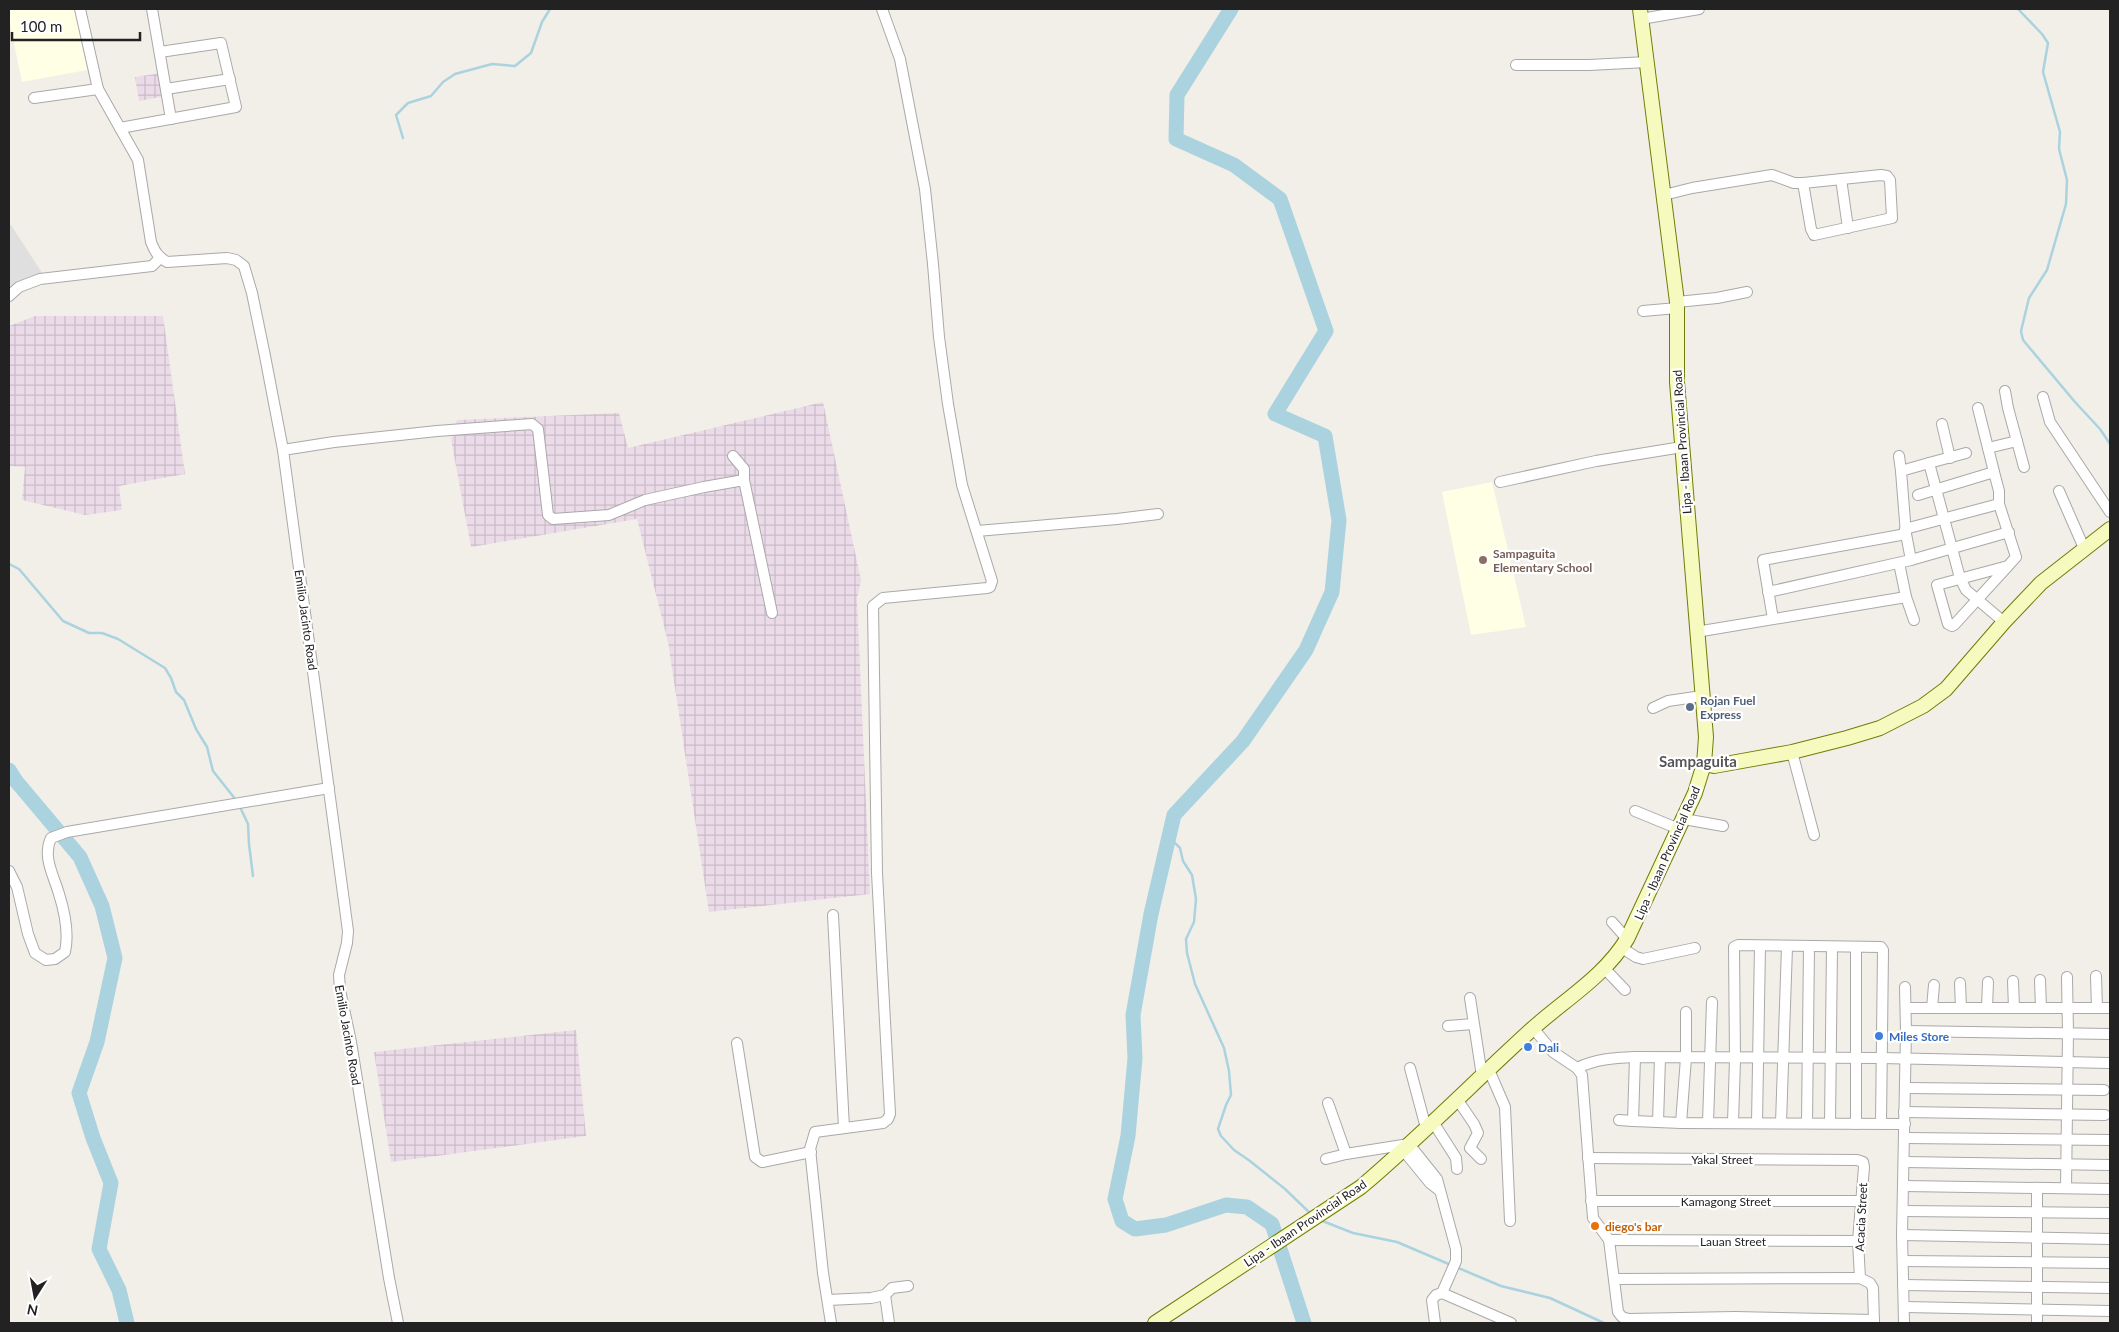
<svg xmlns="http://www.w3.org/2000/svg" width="2119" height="1332" font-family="Lato,sans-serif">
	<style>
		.residential { fill: #e0dfdf }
		.industrial { fill: url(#industrial-grid) }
		.education { fill: #ffffe5 }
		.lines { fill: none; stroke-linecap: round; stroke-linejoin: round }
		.stream { stroke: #aad3df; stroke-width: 2.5 }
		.river { stroke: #aad3df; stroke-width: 15 }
		.street-casing { stroke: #a9a9a9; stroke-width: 12 }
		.secondary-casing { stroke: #707d05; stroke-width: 16 }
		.street { stroke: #fff; stroke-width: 10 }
		.secondary { stroke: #f7fabf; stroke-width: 14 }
		.education-dot { fill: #8d6e63; stroke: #fff; stroke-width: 2 }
		.service-dot { fill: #5c6f8a; stroke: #fff; stroke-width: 2 }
		.shop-dot { fill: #3f7fe0; stroke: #fff; stroke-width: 2 }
		.food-dot { fill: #e8710a; stroke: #fff; stroke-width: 2 }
		.labels { text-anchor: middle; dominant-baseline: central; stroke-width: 4.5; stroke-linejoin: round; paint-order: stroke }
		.street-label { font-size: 12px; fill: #222; stroke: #fff }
		.education-label { font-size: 12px; font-weight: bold; fill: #785e54; stroke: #fff; text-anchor: start }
		.service-label { font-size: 12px; font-weight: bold; fill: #4e5e75; stroke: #fff; text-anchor: start }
		.shop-label { font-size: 12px; font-weight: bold; fill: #366cbe; stroke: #fff; text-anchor: start }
		.food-label { font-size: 12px; font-weight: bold; fill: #c56008; stroke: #fff; text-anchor: start }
		.quarter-label { font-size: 15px; font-weight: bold; fill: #555; stroke: #fff }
	</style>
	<defs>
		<pattern id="industrial-grid" width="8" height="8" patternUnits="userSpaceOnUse" patternTransform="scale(1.25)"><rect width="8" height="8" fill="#ebdbe8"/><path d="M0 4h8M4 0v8" fill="none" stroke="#c9bcc7"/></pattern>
	</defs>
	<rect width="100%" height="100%" fill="#f2efe9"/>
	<polygon class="residential" points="9,224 11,225 42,273 9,290"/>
	<g class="industrial">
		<polygon points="162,73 166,96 139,101 135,77"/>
		<polygon points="35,316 163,316 185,474 119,486 122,510 85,515 22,500 25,467 9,466 9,326"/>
		<polygon points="823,402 861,580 857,599 870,894 709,912 668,642 637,519 471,547 451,439 457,420 619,413 628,448"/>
		<polygon points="576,1030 586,1136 391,1162 374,1052"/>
	</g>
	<g class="education">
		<polygon points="17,9 75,9 87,70 22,82 9,19 9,10"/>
		<polygon points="1492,482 1526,627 1471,635 1442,492"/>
	</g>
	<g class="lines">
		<g class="stream">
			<polyline points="2018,9 2042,34 2048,43 2043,72 2060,132 2059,149 2067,180 2066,204 2047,270 2029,298 2021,331 2023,340 2075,402 2100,429 2110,444"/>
			<polyline points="403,138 396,115 408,103 431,96 443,82 455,74 492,64 515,66 531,53 542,22 550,9"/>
			<polyline points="9,564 19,569 63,621 89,633 102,633 118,639 165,668 171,678 176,692 184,700 196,729 207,747 213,771 236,800"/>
			<polyline points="240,807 248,824 249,844 253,876"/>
			<polyline points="1169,837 1180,848 1183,861 1192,875 1196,899 1194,922 1186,939 1187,953 1195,984 1224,1048 1229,1071 1231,1095 1226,1105 1218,1129 1221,1136 1234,1150 1250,1161 1285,1189 1311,1214"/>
			<polyline points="1320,1220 1353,1233 1397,1242 1451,1265"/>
			<polyline points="1456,1267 1501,1286 1550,1298 1604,1323"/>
		</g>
		<g class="river">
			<polyline points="1231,9 1177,95 1176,139 1234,165 1280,199 1326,331 1275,414 1325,436 1339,520 1332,592 1306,650 1243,741 1174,815 1151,914 1133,1015 1135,1058 1128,1136 1115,1199 1122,1221 1135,1229 1166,1225 1226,1205 1247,1207 1272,1224 1304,1323"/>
			<polyline points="9,770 16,781 80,857 102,906 115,958 97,1042 79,1093 93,1138 111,1183 99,1249 119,1290 127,1323"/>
		</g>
		<g class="street-casing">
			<g id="street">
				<path d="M80 9 98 89 138 160 151 242C155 252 158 257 167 262L227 258 236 260 244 266 252 293 265 356 283 450 341 879 348 931 347 943 339 975 340 990 351 1042 389 1278 398 1323"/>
				<polyline points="152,9 171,119"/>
				<polyline points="1641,19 1699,9"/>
				<polyline points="1516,65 1589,65 1647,62"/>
				<polyline points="166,89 230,79"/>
				<polyline points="34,98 98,89"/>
				<polyline points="120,128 236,107 221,43 160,52"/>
				<polyline points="1841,179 1848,228"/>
				<polyline points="1664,195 1692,188 1772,175 1794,183 1803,183 1881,175 1887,176 1890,180 1892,218 1814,235 1811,229 1803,183"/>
				<polyline points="9,296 19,287 40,279 152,266 160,258"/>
				<polyline points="1677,302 1717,298 1747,292"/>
				<polyline points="1643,311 1677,308"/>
				<polyline points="2005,391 2008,408 2024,467"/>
				<polyline points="2043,397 2050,422 2110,512"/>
				<polyline points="1978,408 1994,472"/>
				<polyline points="1942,424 1950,458"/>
				<polyline points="1988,448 2017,441"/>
				<polyline points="283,450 334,442 437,431 532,424 538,429 548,515 553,519 609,515 645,500 704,487 744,480 772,613"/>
				<polyline points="733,456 744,469 744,480"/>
				<polyline points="1899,456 1901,471"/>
				<polyline points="1929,463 1966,453"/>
				<polyline points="1500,482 1596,461 1682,447"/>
				<polyline points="2059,491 2084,548"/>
				<polyline points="1999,504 2016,557 2008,566 1954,625 1952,626 1948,624 1937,585 2008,566"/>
				<polyline points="1905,529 1999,504 1999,491 1994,472 1918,495"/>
				<polyline points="977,531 1117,519 1158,514"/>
				<polyline points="1911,560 2009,532"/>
				<polyline points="1899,563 1906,597 1914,620"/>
				<polyline points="1768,592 1911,560 1906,534 1901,471 1929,463 1960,578 1966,590 2004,622"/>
				<polyline points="1773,619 1763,560 1906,534"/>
				<polyline points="1696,632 1906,597"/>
				<polyline points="1653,708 1668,701 1702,696"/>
				<polyline points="1792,752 1814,835"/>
				<polyline points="1635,811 1679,829"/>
				<polyline points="1684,819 1723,826"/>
				<path d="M9 871 17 887 28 934 35 953 46 960 55 959 65 952C69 934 65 913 59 894 54 876 42 857 51 838L67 832 329 788"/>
				<polyline points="833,915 844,1128"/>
				<polyline points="1612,922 1627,939"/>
				<polyline points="1856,947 1856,1124"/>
				<polyline points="1622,948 1636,957 1643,959 1695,948"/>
				<polyline points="1604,968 1625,990"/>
				<polyline points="2096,976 2097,1008"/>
				<polyline points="2040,980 2041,1008"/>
				<polyline points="2013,981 2014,1008"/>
				<polyline points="1960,983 1961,1008"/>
				<polyline points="1470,998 1482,1076"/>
				<polyline points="1906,1008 2110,1008"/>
				<polyline points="1932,1008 1934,985"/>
				<polyline points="1987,1008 1988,982"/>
				<polyline points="1448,1026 1473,1024"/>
				<polyline points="1533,1028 1553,1052 1577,1068 1582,1075 1593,1218 1609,1240 1618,1312 1622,1317 1628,1319 1735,1317 1874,1320"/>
				<polyline points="1906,1031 2110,1034"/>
				<polyline points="737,1043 755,1157 762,1162 811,1152"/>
				<polyline points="1635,1057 1633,1121 1681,1123 1905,1124"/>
				<polyline points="1410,1068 1426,1128"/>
				<path d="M1577 1068C1596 1059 1613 1058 1635 1057L1881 1058 2109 1063"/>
				<polyline points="1489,1070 1505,1107 1510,1221"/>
				<polyline points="1905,1088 2104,1090"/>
				<polyline points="1457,1099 1474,1124 1478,1133 1470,1148 1481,1159"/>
				<polyline points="1328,1103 1346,1154 1409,1144 1437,1179 1456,1249 1456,1261 1442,1293"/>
				<polyline points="1904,1112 2105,1115"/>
				<polyline points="1619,1120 1633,1121"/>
				<polyline points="1433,1122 1456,1158 1457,1169"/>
				<polyline points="1658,1122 1660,1058"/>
				<polyline points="1681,1123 1686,1058 1686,1012"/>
				<polyline points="1708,1123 1712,1002"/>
				<polyline points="1733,1123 1735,1059 1734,947 1738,945 1881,947 1883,950 1881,1124"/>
				<polyline points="1757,1123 1760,946"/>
				<polyline points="1781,1123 1787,947"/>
				<polyline points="1807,1123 1809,947"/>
				<polyline points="1830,1123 1832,947"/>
				<polyline points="1905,1138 2110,1140"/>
				<polyline points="1403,1150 1430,1183 1439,1190"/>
				<polyline points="1588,1158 1857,1160 1863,1162 1864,1167 1858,1241 1860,1278"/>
				<polyline points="1326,1159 1346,1154"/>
				<polyline points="1904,1162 2110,1165"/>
				<polyline points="1904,1186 2110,1189"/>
				<polyline points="2037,1188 2037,1323"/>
				<polyline points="2066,1188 2068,1033 2067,977"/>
				<polyline points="1591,1201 1861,1201"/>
				<polyline points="1903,1211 2110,1213"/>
				<polyline points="1902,1235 2110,1239"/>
				<polyline points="1609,1240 1858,1241"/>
				<polyline points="1903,1261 2110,1263"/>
				<polyline points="1614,1279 1860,1278 1870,1283 1873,1288 1874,1323"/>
				<polyline points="1903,1285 2110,1288"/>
				<polyline points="885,1295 889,1323"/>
				<polyline points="828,1300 871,1298 885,1295 892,1288 908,1286"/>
				<polyline points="1904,1307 2110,1311"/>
				<polyline points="831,1323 823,1273 810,1149 815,1132 883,1123 888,1119 890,1114 877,873 873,606 883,598 987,588 990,587 992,581 962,485 948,404 939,337 933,264 925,189 900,59 882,9"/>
				<polyline points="1435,1323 1432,1300 1436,1295 1442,1293 1511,1323"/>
				<polyline points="1904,1323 1902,1235 1906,1031 1905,987"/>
			</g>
		</g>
		<g class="secondary-casing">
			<g id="secondary">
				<polyline points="1704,764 1714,766 1792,752 1847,738 1880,728 1923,706 1946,689 2004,622 2041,583 2110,529"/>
				<path d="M1155 1323 1361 1187C1420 1137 1474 1082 1531 1030 1564 1000 1604 977 1627 939L1695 793 1704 764 1706 737 1677 382V302L1640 9"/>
			</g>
		</g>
		<use href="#street" class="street"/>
		<use href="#secondary" class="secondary"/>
	</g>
	<circle class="education-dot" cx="1483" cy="560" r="5"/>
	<circle class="service-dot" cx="1690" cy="707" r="5"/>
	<g class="shop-dot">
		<circle cx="1879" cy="1036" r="5"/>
		<circle cx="1528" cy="1047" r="5"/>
	</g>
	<circle class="food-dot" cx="1595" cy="1226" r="5"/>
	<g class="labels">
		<g class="street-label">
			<text transform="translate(1682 442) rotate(-94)">Lipa - Ibaan Provincial Road</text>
			<text transform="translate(306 620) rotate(82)">Emilio Jacinto Road</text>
			<text transform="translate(1667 853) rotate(-66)">Lipa - Ibaan Provincial Road</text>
			<text transform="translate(348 1035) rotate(80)">Emilio Jacinto Road</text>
			<text x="1722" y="1159">Yakal Street</text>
			<text x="1726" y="1201">Kamagong Street</text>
			<text transform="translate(1861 1217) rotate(-87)">Acacia Street</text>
			<text transform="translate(1305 1223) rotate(-34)">Lipa - Ibaan Provincial Road</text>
			<text x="1733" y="1241">Lauan Street</text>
		</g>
		<g class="education-label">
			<text x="1493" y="553">Sampaguita<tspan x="1493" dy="14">Elementary School</tspan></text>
		</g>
		<g class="service-label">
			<text x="1700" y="700">Rojan Fuel<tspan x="1700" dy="14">Express</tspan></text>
		</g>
		<g class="shop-label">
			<text x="1889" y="1036">Miles Store</text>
			<text x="1538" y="1047">Dali</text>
		</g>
		<g class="food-label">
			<text x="1605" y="1226">diego's bar</text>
		</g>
		<g class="quarter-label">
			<text x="1698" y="761">Sampaguita</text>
		</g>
	</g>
	<rect width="2119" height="1332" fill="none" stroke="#222222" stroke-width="20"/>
	<g transform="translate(35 1297) rotate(191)" stroke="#ffffff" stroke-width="4" paint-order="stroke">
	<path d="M0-4L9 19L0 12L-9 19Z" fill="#222222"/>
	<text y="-8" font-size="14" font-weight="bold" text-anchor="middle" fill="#222222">N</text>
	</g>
	<path d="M12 32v8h128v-8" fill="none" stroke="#222222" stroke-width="2.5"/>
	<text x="20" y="32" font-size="15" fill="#222222" stroke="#ffffff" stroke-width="4" paint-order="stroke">100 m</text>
</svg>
